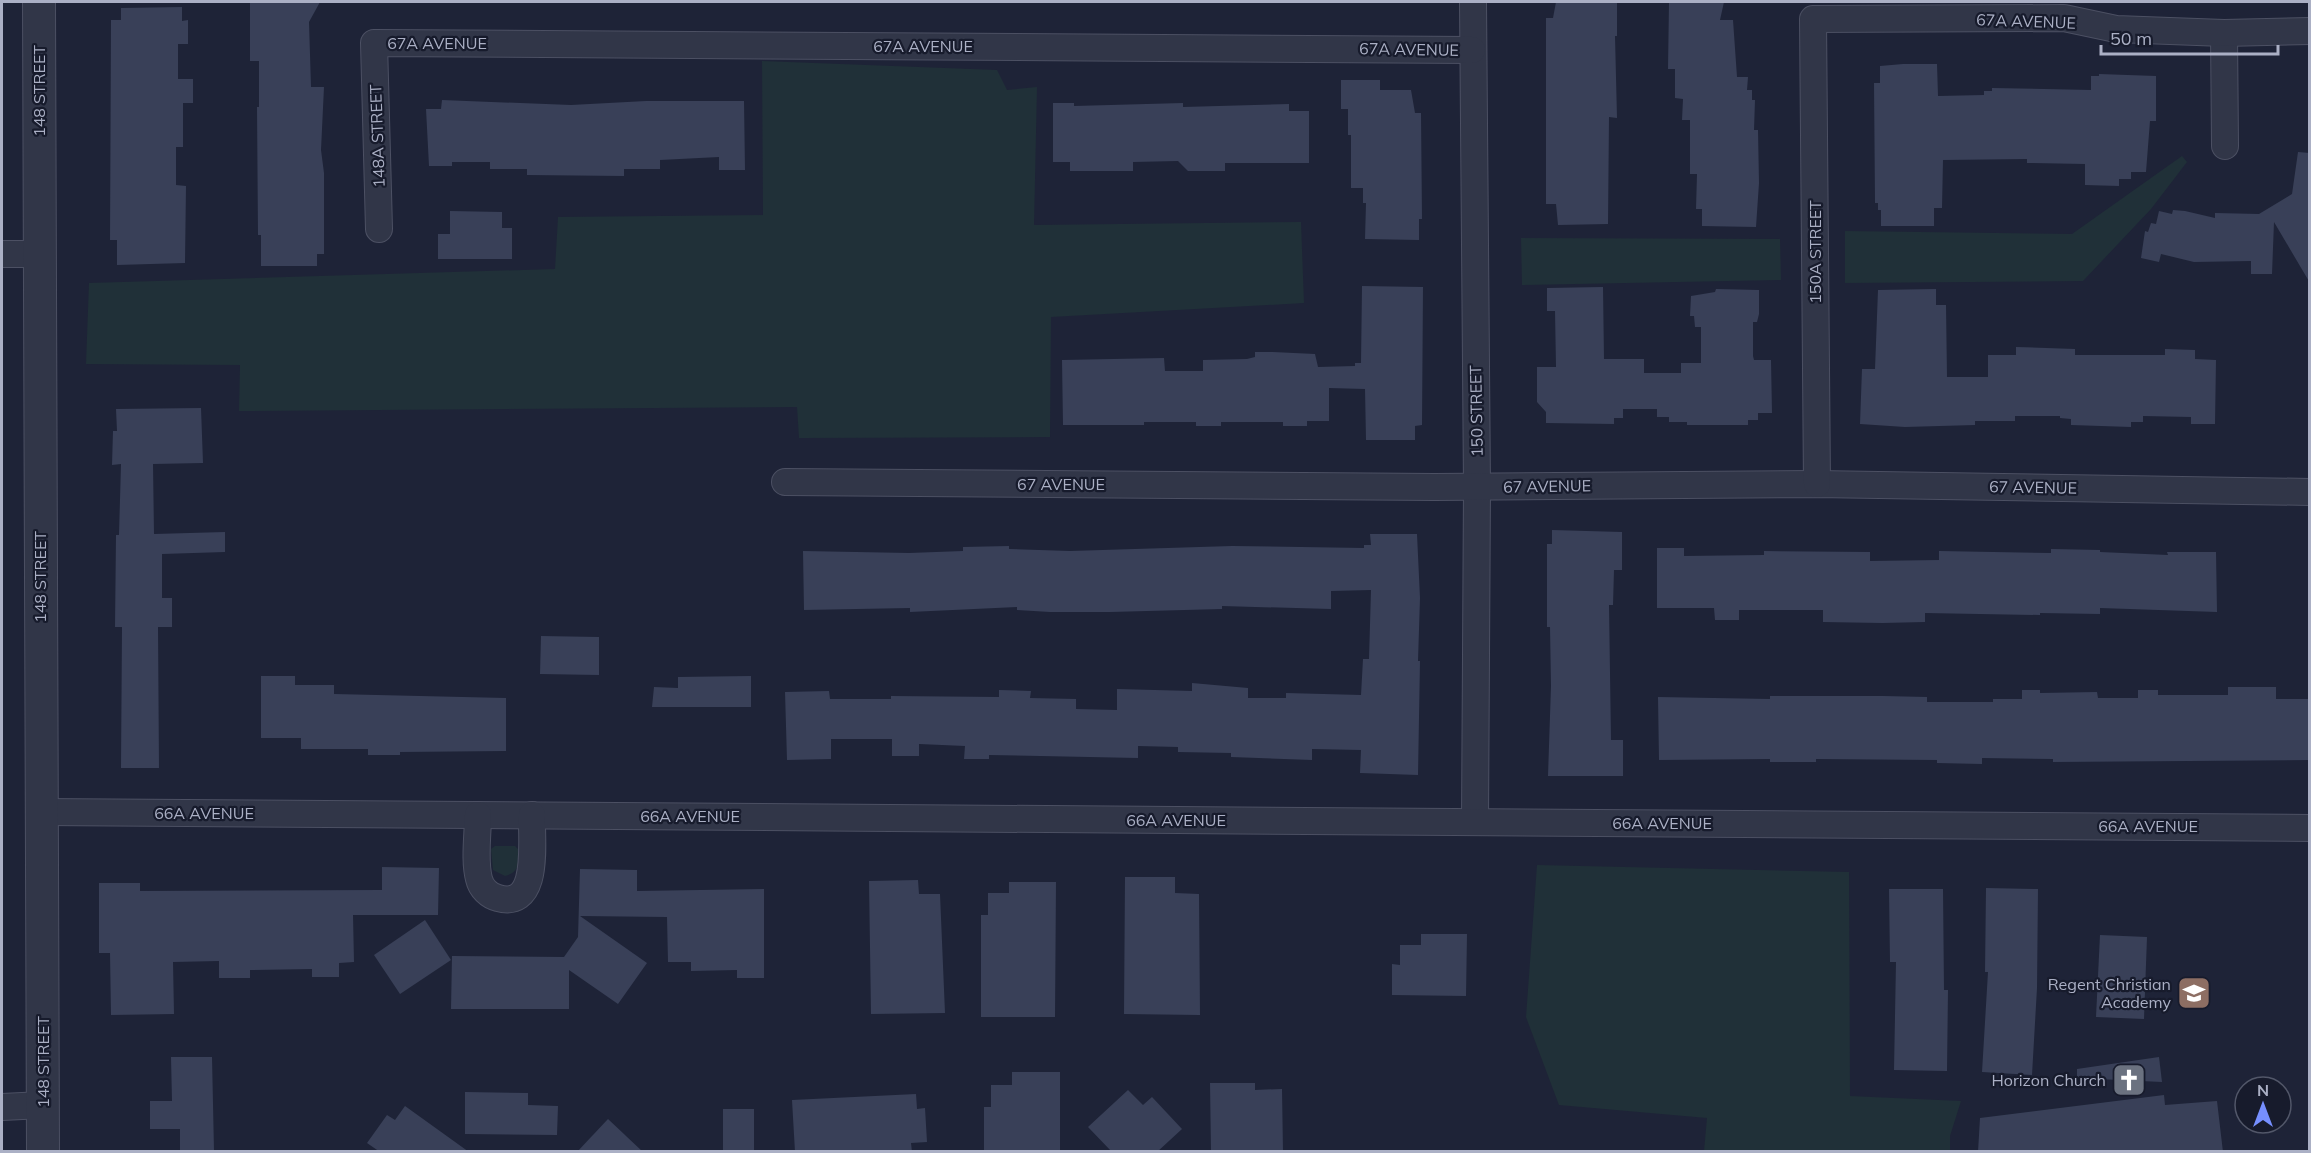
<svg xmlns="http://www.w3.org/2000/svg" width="2311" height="1153" font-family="Mulish,sans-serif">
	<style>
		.green { fill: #203038 }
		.building { fill: #394058 }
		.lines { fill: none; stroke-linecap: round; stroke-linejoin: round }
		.minor-casing { stroke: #4c5063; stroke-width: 28 }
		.tertiary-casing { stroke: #4c5063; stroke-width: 34 }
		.minor { stroke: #313648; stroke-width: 26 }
		.tertiary { stroke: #313648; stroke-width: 32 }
		.labels { text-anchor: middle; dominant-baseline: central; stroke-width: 4.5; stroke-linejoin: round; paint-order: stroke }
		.street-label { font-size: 16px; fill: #abb0c5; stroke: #171b2c }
		.poi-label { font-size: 16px; fill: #abb0c5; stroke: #171b2c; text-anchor: end }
	</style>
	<rect width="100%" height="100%" fill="#1e2337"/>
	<g class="green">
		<polygon points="762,61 997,70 1007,90 1037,87 1034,225 1301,222 1304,303 1051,317 1050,437 799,438 797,407 239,411 240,365 86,364 89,283 555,269 558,217 763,215"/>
		<polygon points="2182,156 2187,162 2151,209 2083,281 1845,283 1845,231 2072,234"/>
		<polygon points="1521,238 1780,239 1781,280 1522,285"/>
		<path d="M495 846H515L518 849C519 862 520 872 505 876L493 870 491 849Z"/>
		<polygon points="1537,865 1849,872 1850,1096 1961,1101 1950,1136 1950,1151 1704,1151 1707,1118 1559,1105 1526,1017"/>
	</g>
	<g class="building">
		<polygon points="250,2 320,2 309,22 311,87 324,87 321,150 324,173 324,254 317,254 317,266 261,266 261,235 258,235 257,107 259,107 259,61 250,61"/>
		<polygon points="1556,2 1617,2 1617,36 1615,36 1617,118 1609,117 1608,224 1558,225 1556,204 1546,204 1546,18 1553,18"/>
		<polygon points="1669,2 1724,2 1720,20 1733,20 1737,77 1748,77 1747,90 1752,90 1752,100 1755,100 1754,130 1758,130 1759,183 1756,227 1702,226 1702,209 1696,209 1697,174 1690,174 1690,120 1682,120 1683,99 1675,98 1675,69 1668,69"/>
		<polygon points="182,7 182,21 188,20 188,44 178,44 178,79 193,79 193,103 183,103 183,147 176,147 176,185 186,186 185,263 117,265 117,240 110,240 111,20 121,20 121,8"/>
		<polygon points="1903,64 1937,64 1938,96 1984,95 1984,91 1992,91 1992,88 2091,90 2091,76 2099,76 2099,74 2156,76 2156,121 2150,121 2146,172 2131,172 2131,179 2119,179 2119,186 2085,185 2085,164 2027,163 2027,159 1943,160 1942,208 1934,208 1934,226 1881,226 1881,210 1878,210 1878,203 1875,203 1874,83 1880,83 1880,66"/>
		<polygon points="1341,80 1380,80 1380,90 1411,90 1415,113 1421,113 1422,219 1419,219 1419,240 1365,239 1366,203 1363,203 1363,188 1351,188 1351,135 1348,135 1348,109 1341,109"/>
		<polygon points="442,100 571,105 646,101 744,101 745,170 719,170 719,157 660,160 660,169 624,169 624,176 527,175 527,169 490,169 490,162 452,162 452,166 429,166 426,109 441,109"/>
		<polygon points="1053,103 1074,103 1074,106 1183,103 1183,107 1289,104 1289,111 1309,111 1309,163 1225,163 1225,171 1188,171 1178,161 1133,162 1133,171 1070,171 1070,162 1053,162"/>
		<polygon points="2298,152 2310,153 2310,283 2274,222 2272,274 2251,274 2251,261 2194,262 2161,254 2159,262 2141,258 2145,231 2148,232 2151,223 2156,224 2159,211 2172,214 2173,210 2185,211 2215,218 2215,213 2259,214 2292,194"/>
		<polygon points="450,211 502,212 502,228 512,228 512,259 438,259 438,234 450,234"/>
		<polygon points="1362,286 1423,287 1422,425 1415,426 1415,440 1366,440 1365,389 1329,388 1329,421 1307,421 1307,426 1283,426 1283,422 1221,422 1221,426 1196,426 1196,422 1144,422 1144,425 1063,425 1062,360 1164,358 1165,371 1203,371 1203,360 1247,359 1255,357 1255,352 1273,352 1315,354 1318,367 1355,366 1355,363 1361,363"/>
		<polygon points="1603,287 1604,359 1644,359 1644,373 1681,373 1681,363 1701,363 1701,327 1695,327 1694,316 1690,316 1691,296 1715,292 1716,289 1759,290 1759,314 1757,322 1753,322 1753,356 1754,360 1771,360 1772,413 1758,413 1758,420 1748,420 1748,425 1687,425 1687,422 1669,422 1669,417 1657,417 1657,409 1623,409 1623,418 1614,418 1614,424 1546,423 1546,412 1537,402 1537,367 1556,367 1555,311 1547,311 1547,288"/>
		<polygon points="1936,289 1936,305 1946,305 1947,377 1988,377 1988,355 2016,355 2016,347 2075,349 2075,355 2165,355 2165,349 2195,350 2195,359 2216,360 2215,424 2191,424 2191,417 2143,416 2143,422 2131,422 2131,427 2071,425 2071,419 2060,418 2060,416 2015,416 2015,421 1975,421 1975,425 1905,427 1860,424 1862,369 1875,369 1878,290"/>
		<polygon points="201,408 203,463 153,464 154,534 225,532 225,552 162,554 162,598 172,598 172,627 158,627 159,768 121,768 122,627 115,627 116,535 119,535 121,464 112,465 113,431 117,431 116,409"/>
		<polygon points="1552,530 1622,532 1622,570 1614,570 1613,605 1609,605 1611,740 1623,740 1623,776 1548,776 1551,686 1550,627 1547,627 1547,544 1552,544"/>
		<polygon points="1370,534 1417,534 1420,598 1418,661 1420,661 1418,775 1360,773 1361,750 1312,749 1312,760 1231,757 1231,753 1178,752 1178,747 1138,746 1138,758 989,755 989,759 964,759 965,746 919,744 919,756 892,756 892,739 831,739 831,759 787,760 785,692 829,691 830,699 891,699 891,696 999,697 999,690 1031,691 1030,698 1076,699 1076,709 1117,710 1117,689 1192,691 1192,683 1248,688 1248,698 1286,698 1286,693 1361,695 1363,659 1369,659 1371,590 1331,591 1331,609 1222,606 1222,609 1110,612 1050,612 1017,610 1017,607 910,612 910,608 804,610 803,551 909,553 963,551 963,547 1009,546 1009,549 1070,551 1232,546 1364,548 1364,545 1371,545"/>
		<polygon points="1657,548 1684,548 1684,556 1764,555 1764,551 1870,552 1870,561 1939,560 1939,551 2051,553 2051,549 2100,550 2100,552 2168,555 2167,552 2216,552 2217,612 2100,608 2100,614 2040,613 2040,615 1925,613 1925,622 1882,623 1823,622 1823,610 1739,610 1739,620 1715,620 1714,608 1657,608"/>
		<polygon points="541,636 599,637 599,675 540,674"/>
		<polygon points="261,676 295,676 295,685 334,685 334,694 506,698 506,751 400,752 400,755 368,755 368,749 301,749 301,738 261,738"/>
		<polygon points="751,676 751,707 652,707 654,687 678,688 678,677"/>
		<polygon points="2228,687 2276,687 2276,699 2310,699 2310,760 2053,762 2053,759 1982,758 1982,764 1937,763 1937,760 1816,759 1816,762 1770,762 1770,759 1659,760 1658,697 1770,699 1770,696 1883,696 1927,697 1927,702 1993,702 1993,699 2022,699 2022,690 2040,690 2040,693 2097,692 2098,698 2138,698 2138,690 2158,690 2158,695 2228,695"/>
		<polygon points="382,867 439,868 438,915 353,915 354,962 339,963 339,977 312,977 312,969 250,970 250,978 219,978 219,961 173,962 174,1014 111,1015 110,953 99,953 99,883 140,883 140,891 382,890"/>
		<polygon points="580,869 637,870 637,891 764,889 764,978 737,978 737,970 691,971 691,962 668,962 667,917 580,916 647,963 618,1004 569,970 569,1009 451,1009 452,956 564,957 578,937"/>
		<polygon points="1125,877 1175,877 1175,893 1199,894 1200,1015 1124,1014"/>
		<polygon points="918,880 919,894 940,894 945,1013 871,1014 869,881"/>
		<polygon points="1009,882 1056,882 1055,1017 981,1017 981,915 988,915 988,893 1009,893"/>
		<polygon points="1986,888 2038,889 2037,988 2032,1075 1982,1072 1988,972 1985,972"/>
		<polygon points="1889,889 1943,889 1944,990 1948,990 1947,1071 1894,1070 1896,962 1890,962"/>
		<polygon points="425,920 451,960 400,994 374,955"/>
		<polygon points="1421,934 1467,934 1466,996 1392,995 1392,964 1400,965 1400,945 1421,945"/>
		<polygon points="2100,935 2147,937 2144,1019 2096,1017"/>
		<polygon points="171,1057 212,1057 214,1151 180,1151 180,1129 150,1129 150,1101 172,1101"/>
		<polygon points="2159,1057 2162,1082 2077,1078 2077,1069"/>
		<polygon points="1012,1072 1060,1072 1060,1152 984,1152 984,1107 991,1107 991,1085 1012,1085"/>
		<polygon points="1210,1083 1255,1083 1255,1090 1282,1089 1283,1152 1211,1152"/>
		<polygon points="1128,1090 1143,1105 1152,1097 1182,1129 1157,1152 1112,1152 1088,1127"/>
		<polygon points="465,1092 528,1093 528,1105 558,1106 557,1135 465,1134"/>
		<polygon points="916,1094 917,1109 925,1108 927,1142 911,1143 912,1152 795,1152 792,1100"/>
		<polygon points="2164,1095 2165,1105 2217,1101 2223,1152 1978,1152 1980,1118"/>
		<polygon points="405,1106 469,1152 380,1152 367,1143 387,1115 395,1120"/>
		<rect x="723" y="1109" width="31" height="43"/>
		<polygon points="608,1119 643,1152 577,1152"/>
	</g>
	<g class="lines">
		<g class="minor-casing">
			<g id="minor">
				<polyline points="1473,2 1477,487 1475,822"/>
				<polyline points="2224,33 2225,146"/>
				<polyline points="379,229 374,43 1472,50"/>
				<polyline points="2,254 38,254"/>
				<polyline points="785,482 1435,487 1817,484 2310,492"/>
				<polyline points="1817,484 1813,19 2064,18 2116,29 2224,33 2310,31"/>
				<polyline points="42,812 2310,828"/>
				<path d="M478 815C478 835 474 860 479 879 481 888 489 896 498 898 541 910 531 840 532 815"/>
				<polyline points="2,1107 43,1105"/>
			</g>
		</g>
		<g class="tertiary-casing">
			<polyline id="tertiary" points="39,2 43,1152"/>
		</g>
		<use href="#minor" class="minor"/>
		<use href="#tertiary" class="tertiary"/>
	</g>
	<defs>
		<g id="school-square" transform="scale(1.725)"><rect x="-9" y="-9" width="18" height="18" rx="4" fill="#8d6e63" stroke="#171b2c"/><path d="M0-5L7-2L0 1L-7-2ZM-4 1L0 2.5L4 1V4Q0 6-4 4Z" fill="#fff"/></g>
		<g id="church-square" transform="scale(1.725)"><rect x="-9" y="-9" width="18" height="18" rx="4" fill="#6b7280" stroke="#171b2c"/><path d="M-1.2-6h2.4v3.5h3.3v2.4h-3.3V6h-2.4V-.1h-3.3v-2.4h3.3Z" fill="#fff"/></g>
	</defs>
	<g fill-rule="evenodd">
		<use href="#school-square" x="2194" y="993"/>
		<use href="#church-square" x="2129" y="1080"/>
	</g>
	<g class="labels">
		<g class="street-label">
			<text transform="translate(2026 21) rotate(2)">67A AVENUE</text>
			<text x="437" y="43">67A AVENUE</text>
			<text x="923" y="46">67A AVENUE</text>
			<text transform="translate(1409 49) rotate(1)">67A AVENUE</text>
			<text transform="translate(39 91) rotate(-90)">148 STREET</text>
			<text transform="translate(377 136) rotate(-92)">148A STREET</text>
			<text transform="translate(1815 252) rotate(-90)">150A STREET</text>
			<text transform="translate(1476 411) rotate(-91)">150 STREET</text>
			<text x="1061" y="484">67 AVENUE</text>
			<text transform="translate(1547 486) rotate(-1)">67 AVENUE</text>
			<text transform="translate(2033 487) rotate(1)">67 AVENUE</text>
			<text transform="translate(40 577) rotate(-90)">148 STREET</text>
			<text x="204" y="813">66A AVENUE</text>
			<text x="690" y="816">66A AVENUE</text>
			<text x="1176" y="820">66A AVENUE</text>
			<text x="1662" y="823">66A AVENUE</text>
			<text x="2148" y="826">66A AVENUE</text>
			<text transform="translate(43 1062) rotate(-90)">148 STREET</text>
		</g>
		<g class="poi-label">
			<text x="2171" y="984">Regent Christian<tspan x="2171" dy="18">Academy</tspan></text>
			<text x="2106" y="1080">Horizon Church</text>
		</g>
	</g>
	<rect width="2311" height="1153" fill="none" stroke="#abb0c5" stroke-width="6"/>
	<g transform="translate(2263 1105)"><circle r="28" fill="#171b2c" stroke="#525769" stroke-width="1.5"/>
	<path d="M0-4.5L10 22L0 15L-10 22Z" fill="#768fff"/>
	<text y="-9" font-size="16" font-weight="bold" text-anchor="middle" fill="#abb0c5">N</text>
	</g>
	<path d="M2101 45v9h177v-9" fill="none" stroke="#abb0c5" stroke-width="3"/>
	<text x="2110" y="45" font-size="18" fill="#abb0c5" stroke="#171b2c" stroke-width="4.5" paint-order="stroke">50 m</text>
</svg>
